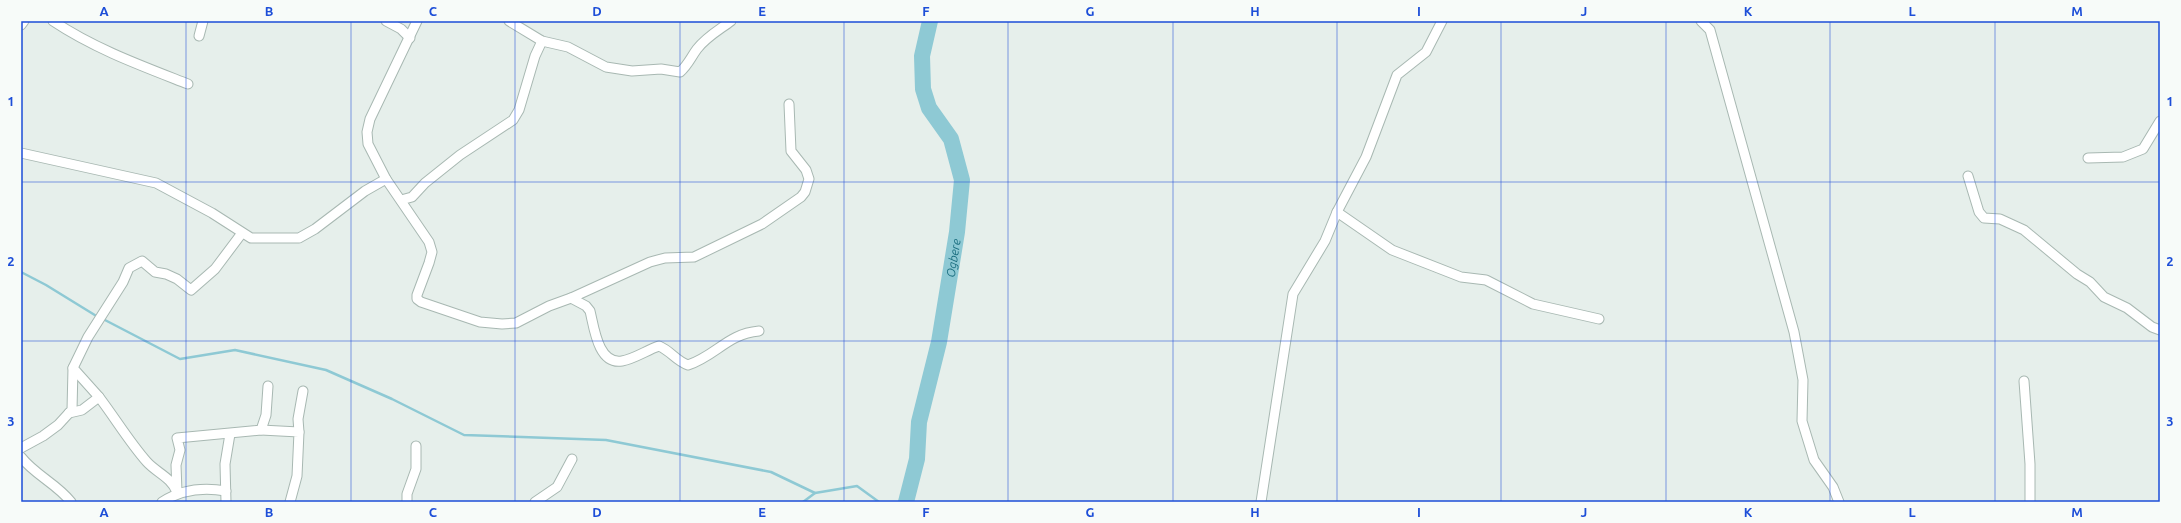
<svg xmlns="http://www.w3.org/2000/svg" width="2181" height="523" font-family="Ubuntu,sans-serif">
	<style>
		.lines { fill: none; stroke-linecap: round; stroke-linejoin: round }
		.stream { stroke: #8ec9d4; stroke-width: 2.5 }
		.river { stroke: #8ec9d4; stroke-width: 16 }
		.minor-casing { stroke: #a8b8b2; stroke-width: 11 }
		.minor { stroke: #fff; stroke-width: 9 }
		.grid { fill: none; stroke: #1d4ed8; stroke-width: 1; stroke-opacity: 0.55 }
		.labels { text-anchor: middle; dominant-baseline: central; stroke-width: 3.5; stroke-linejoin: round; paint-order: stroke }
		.water-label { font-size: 12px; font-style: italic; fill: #1c6f80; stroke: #f7fbf9 }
		.neatline { fill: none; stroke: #1d4ed8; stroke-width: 1.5 }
		.grid-label { font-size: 13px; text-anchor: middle; font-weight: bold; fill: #1d4ed8 }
	</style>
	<rect width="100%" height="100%" fill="#e6efeb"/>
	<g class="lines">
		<g class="stream">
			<polyline points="21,272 46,285 98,317"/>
			<polyline points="103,319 180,359 235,350 326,370 392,399 464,435 606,440 771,472 815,493 857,486 879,502"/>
			<polyline points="803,502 815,493"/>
		</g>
		<path class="river" id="s1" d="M906 502 917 459 919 422 939 342 957 232 962 180 951 139 929 108 923 89 922 56 930 21"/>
		<g class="minor-casing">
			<g id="minor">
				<path d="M53 21C95 49 142 66 188 84"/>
				<polyline points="386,21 401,29 410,38"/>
				<path d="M417 21 370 119 367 132 368 144 386 179 429 242 432 252 429 263 417 295V299L421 302 480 322 502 324 516 323 549 306 571 298 586 306 590 311C594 327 598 365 622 361 634 359 647 350 659 346 671 351 676 361 688 365 717 355 727 334 759 331"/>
				<path d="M509 21 542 41 568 47 606 67 632 71 661 69 680 72C688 65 691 57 697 49 706 37 719 30 731 21"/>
				<polyline points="1701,21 1710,30 1794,332 1803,380 1802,421 1814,460 1833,487 1839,502"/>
				<polyline points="21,25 24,21"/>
				<polyline points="199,36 203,21"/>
				<polyline points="21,153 156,183 212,213 251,238 299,238 315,229 365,191 386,179"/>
				<polyline points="2088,158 2123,157 2143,149 2160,121"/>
				<polyline points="1968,176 1979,212 1984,218 2000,219 2024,230 2077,274 2090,282 2104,297 2127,308 2152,327 2160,330"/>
				<polyline points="401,200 412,197 425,183 460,155 513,120 519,110 535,56 542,41"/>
				<polyline points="1337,212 1392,250 1461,277 1486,280 1533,304 1599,319"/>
				<polyline points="571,298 650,262 665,258 694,257 762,224 801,197 805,192 809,179 806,170 791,151 789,104"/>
				<polyline points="2024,381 2030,464 2030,502"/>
				<path d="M99 397C115 418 130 443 147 462 157 473 171 477 177 492"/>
				<polyline points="69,413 72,410 73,368"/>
				<polyline points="261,430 299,432 297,476 290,502"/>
				<polyline points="299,432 298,419 303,391"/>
				<polyline points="21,448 43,436 58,425 69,413 82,410 99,397 73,368 88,337 123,282 129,268 142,261 155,272 166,274 177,279 191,290 215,269 242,233"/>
				<path d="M21 457C35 475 57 484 71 502"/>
				<polyline points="177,492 176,465 180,450 177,438 261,430 266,415 268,386"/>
				<path d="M162 502C182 489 203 487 226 491"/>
				<polyline points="226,502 225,464 230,434"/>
				<polyline points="407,502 407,494 416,469 416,446"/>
				<polyline points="535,502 557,487 572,459"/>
				<polyline points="1261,502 1293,294 1325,241 1337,212 1366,157 1397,75 1426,52 1442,21"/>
			</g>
		</g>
		<use href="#minor" class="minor"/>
	</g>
	<path class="grid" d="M186 21V502M351 21V502M515 21V502M680 21V502M844 21V502M1008 21V502M1173 21V502M1337 21V502M1501 21V502M1666 21V502M1830 21V502M1995 21V502M21 182H2160M21 341H2160"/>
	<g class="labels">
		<g class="water-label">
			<text stroke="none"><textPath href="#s1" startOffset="249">Ogbere</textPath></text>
		</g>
	</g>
	<rect width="2181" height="523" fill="none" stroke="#f7fbf9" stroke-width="44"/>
	<rect x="22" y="22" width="2137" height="479" class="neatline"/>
	<g class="grid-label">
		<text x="104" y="16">A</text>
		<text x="269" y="16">B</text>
		<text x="433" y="16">C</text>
		<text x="597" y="16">D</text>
		<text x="762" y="16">E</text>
		<text x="926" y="16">F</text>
		<text x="1090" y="16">G</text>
		<text x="1255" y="16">H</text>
		<text x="1419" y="16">I</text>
		<text x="1584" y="16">J</text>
		<text x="1748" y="16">K</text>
		<text x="1912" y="16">L</text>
		<text x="2077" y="16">M</text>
		<text x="11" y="106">1</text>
		<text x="2170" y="106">1</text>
		<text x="11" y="266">2</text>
		<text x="2170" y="266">2</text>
		<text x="11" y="426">3</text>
		<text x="2170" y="426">3</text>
		<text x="104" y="517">A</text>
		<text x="269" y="517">B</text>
		<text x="433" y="517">C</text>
		<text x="597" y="517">D</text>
		<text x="762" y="517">E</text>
		<text x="926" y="517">F</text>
		<text x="1090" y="517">G</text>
		<text x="1255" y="517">H</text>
		<text x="1419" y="517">I</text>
		<text x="1584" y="517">J</text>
		<text x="1748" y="517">K</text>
		<text x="1912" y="517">L</text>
		<text x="2077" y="517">M</text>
	</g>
</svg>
